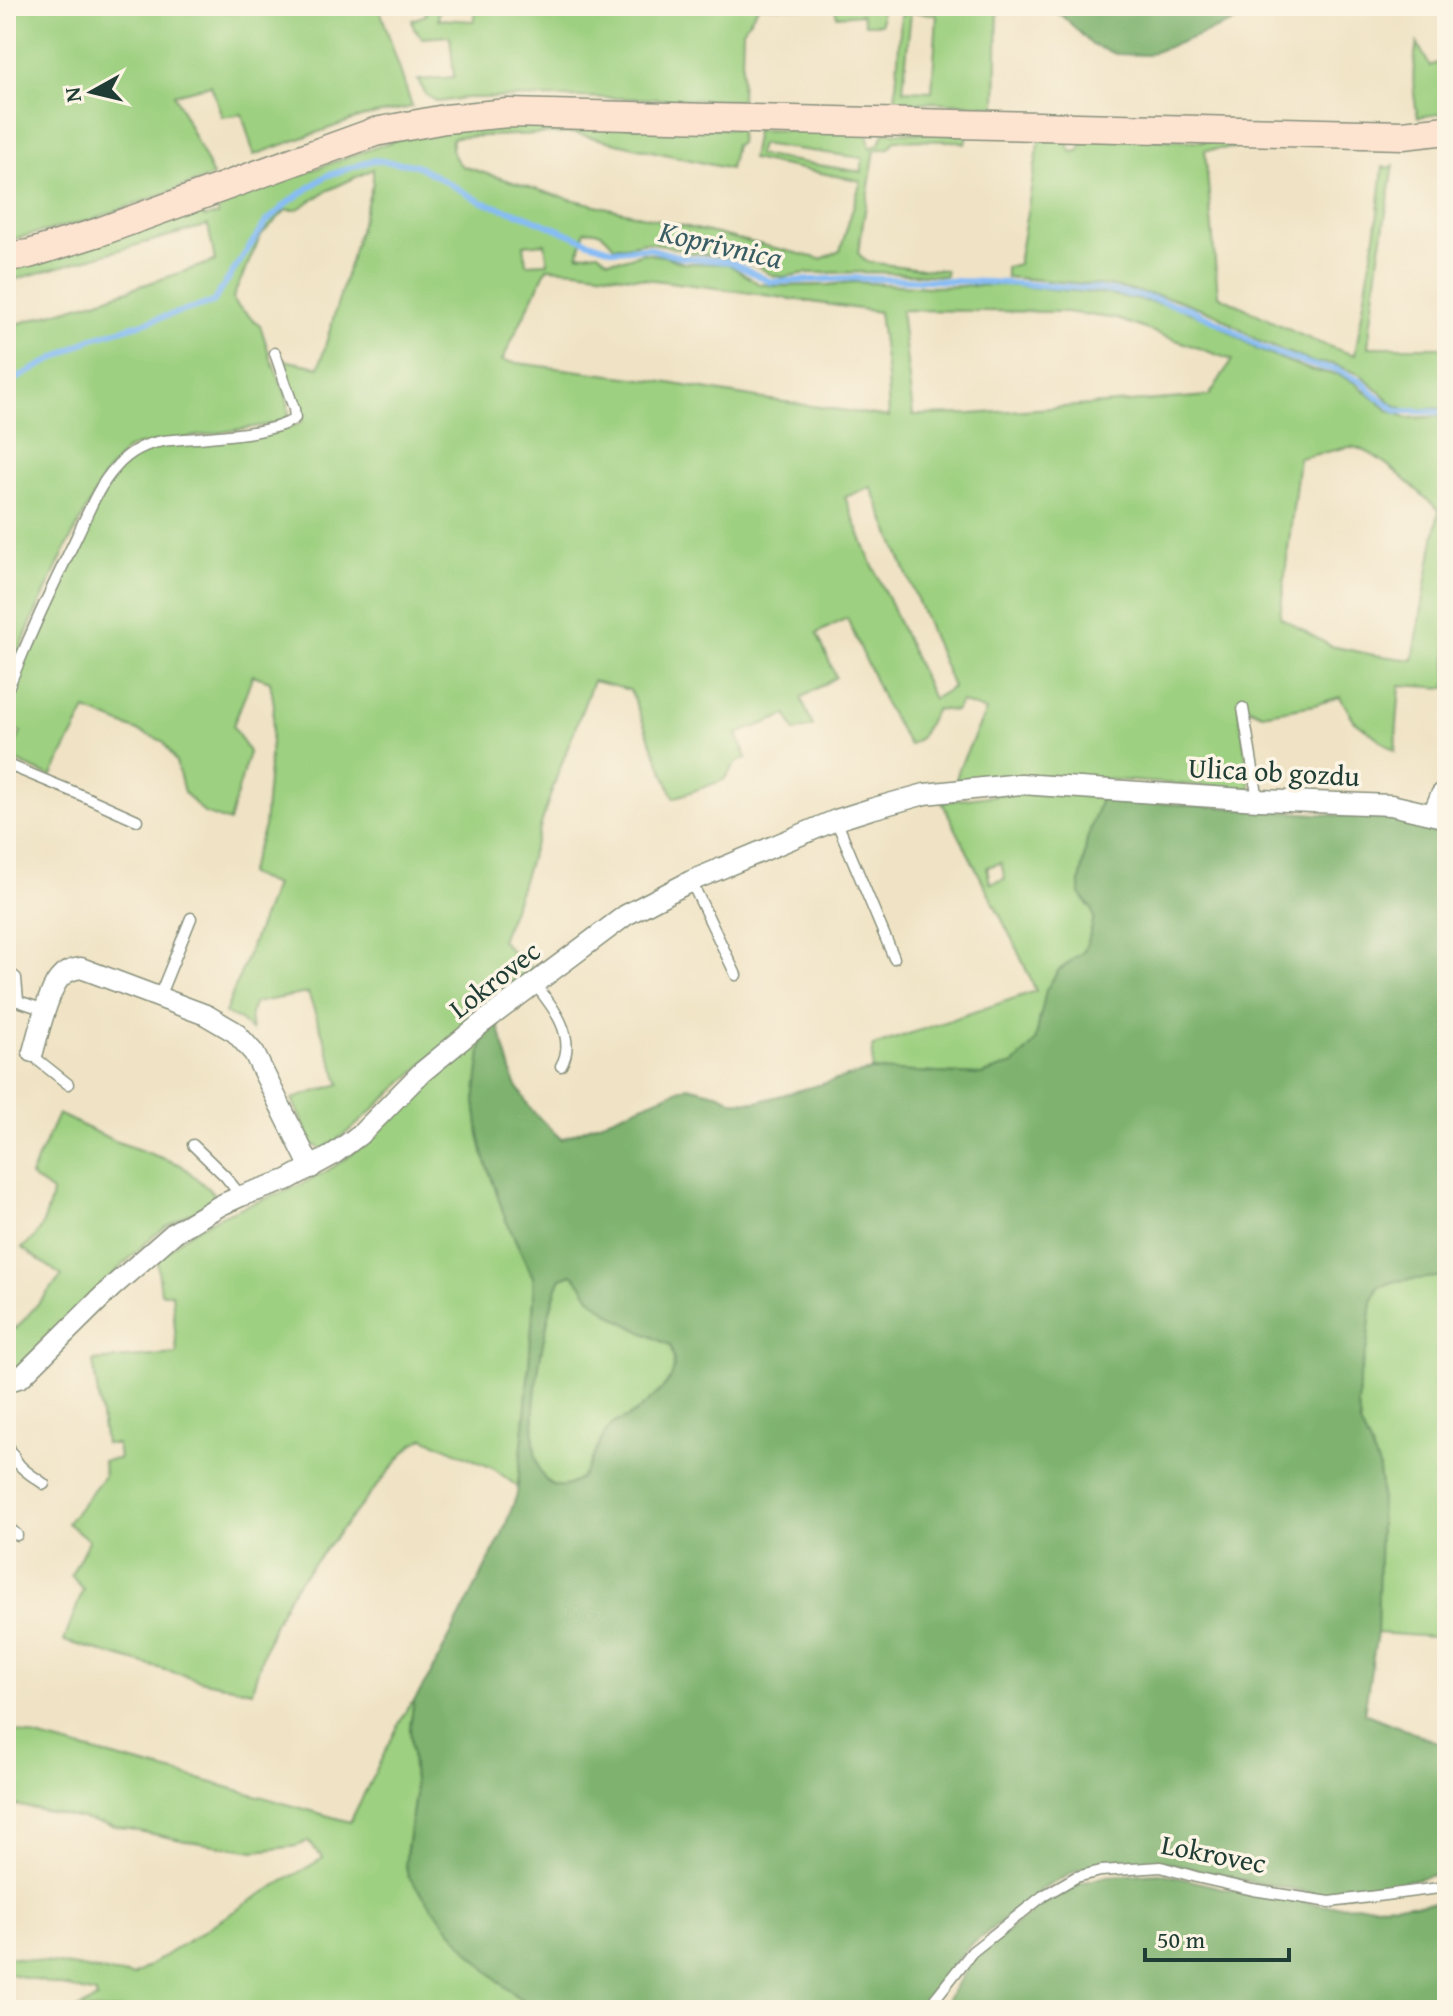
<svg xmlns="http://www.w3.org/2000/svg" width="1453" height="2016" font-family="'Gentium Book Plus',serif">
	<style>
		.green { fill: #9dd080; stroke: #5e865a; stroke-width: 2; fill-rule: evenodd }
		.forest { fill: #7eb26e; stroke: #4e7851; stroke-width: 2; fill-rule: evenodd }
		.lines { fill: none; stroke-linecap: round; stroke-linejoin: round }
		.stream { stroke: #86bcf5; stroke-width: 6 }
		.lane-casing { stroke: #88907c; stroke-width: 13 }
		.street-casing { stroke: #88907c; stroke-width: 23 }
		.secondary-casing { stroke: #88907c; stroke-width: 31 }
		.lane { stroke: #fff; stroke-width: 10 }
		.street { stroke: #fff; stroke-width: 20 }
		.secondary { stroke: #fde4d1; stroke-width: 28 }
		.labels { text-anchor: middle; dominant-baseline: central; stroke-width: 7; stroke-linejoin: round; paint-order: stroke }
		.street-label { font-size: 28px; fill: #1f3d34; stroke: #fcf5e5 }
		.water-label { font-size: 30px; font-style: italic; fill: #395d64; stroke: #fcf5e5 }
	</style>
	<rect width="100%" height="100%" fill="#fcf5e5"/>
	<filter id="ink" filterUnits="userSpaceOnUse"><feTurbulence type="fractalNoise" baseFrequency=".0125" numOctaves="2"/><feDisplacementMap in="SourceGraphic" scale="16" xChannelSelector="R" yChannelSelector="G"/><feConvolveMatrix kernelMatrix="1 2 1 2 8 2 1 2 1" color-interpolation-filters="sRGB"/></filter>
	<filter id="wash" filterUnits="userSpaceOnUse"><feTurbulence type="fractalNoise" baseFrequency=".006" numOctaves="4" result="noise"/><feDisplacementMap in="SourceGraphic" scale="32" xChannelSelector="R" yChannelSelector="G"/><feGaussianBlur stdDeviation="1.8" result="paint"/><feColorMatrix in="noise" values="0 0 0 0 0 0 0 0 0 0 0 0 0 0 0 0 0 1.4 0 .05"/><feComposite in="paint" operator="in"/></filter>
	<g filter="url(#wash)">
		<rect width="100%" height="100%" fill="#f0e3c5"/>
		<g class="green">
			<polygon points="6,6 379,6 412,107 361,117 254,155 242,114 222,117 211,85 174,94 213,176 94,219 6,241"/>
			<polygon points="425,6 440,6 438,19 474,21 477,6 881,6 881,24 865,24 862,14 837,16 835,9 759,6 743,30 741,101 572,97 466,98 438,102 426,95 418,80 454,77 450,36 422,38 414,29 412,20 426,15"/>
			<path d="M907 6H998L996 106 933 102 895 103 901 15 907 14ZM911 12 937 15 932 91 903 90Z"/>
			<path d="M1417 43 1430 66 1447 59V113L1418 117C1412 91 1412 70 1417 43Z"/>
			<path d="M507 124 740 129 739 144 735 145 730 169 573 133 455 137 452 139C451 151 453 157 462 166L558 196 821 259 840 251 861 181 751 159 756 130 867 132 870 148 878 145 885 132 967 134 965 144 953 141 895 140 889 148 875 150 858 253 867 262 922 269 946 270V276L876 272 806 273 784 277 773 276 759 267 736 258 686 252 665 245 646 242 625 246H614C606 236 599 228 585 231L578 255 598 252 608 260 624 259 643 253 664 256 683 263 728 264 759 284 777 286 828 285 853 282 929 287 1004 285 1106 294 1173 306 1211 320 1258 350 1313 371 1336 374 1354 382 1388 410 1408 418 1447 416V688L1400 685 1395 751 1354 720 1340 697 1314 705 1262 714 1247 707 1239 709 1251 789 1070 777 1020 776 956 780 959 768 986 711 961 702 955 711 936 709 920 738 909 745 887 708 847 618 817 633 836 677 801 698 813 726 795 732 787 715 737 734 747 758 736 763 724 780 674 798 630 690 593 681 554 784 520 890 501 940 510 950 534 969 486 1007 354 1127 323 1150 312 1144 292 1099 340 1084 308 993 254 1003 250 1015 252 1031 240 1020 225 1013 275 885 248 874 264 827 274 705 270 681 253 675 233 726 249 752 229 822 204 813 184 792 176 762 163 741 86 710 51 777 9 758 21 732 6 725V701L44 613 87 525 116 472 130 457 160 445 274 431 302 423V417L281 365 283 360 319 367 373 183V169L329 190 296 210H286L261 235 233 297 235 304 260 325 271 359 287 397 289 415 285 419 273 424 135 446 126 450 104 476 65 550 30 625 6 684V327L99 300 215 261 208 225 6 282V267L200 210 204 217 218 215V201L227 196 318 168 409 135ZM760 144 862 158V172L757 155ZM545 243 548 263 526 264 524 245ZM547 268 576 270 724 289 879 312 887 377 889 417 757 398 657 381 502 361ZM901 310 1066 312 1117 319 1232 360 1209 396 972 414 913 415ZM1349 447C1374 446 1419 493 1439 510L1413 660 1374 655 1331 646 1280 617 1299 458ZM871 487 953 687 933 699 869 557 845 497Z"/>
			<path d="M1040 137 1067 138 1068 146 1072 152 1079 151 1084 138 1236 142 1233 148 1205 150 1218 295C1261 315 1310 343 1355 355L1376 230 1383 167 1389 168 1394 165 1379 255 1368 347H1447V408L1407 410 1393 404 1361 375 1333 364 1315 363 1260 342 1216 314 1175 299 1108 286 1006 277V267L1018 264Z"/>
			<path d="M1005 794H1071L1101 799 1087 839 1080 883 1086 903 1092 909 1094 918 1089 938 1084 951 1040 1015 1036 1042 1014 1064 981 1075 872 1070 873 1046 1036 991 1013 941 942 802ZM1001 863 1005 879 990 883 987 867Z"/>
			<path d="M483 1035 475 1101 479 1134 484 1156 506 1220 533 1277 534 1299 526 1405 518 1487 493 1468 424 1438 412 1445 400 1458 295 1586C272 1622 263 1651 252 1691L204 1681 64 1641 83 1590 71 1575 89 1540 67 1523 104 1476 103 1461 119 1459 117 1444H105L93 1361 177 1354 172 1293H161L157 1261C167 1251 178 1241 190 1233 220 1213 255 1203 288 1190 315 1179 341 1164 363 1145L465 1045Z"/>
			<path d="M58 1114 115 1141 181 1165 218 1197 166 1227 152 1237 88 1298 22 1366 13 1369 6 1368V1318L16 1329 62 1276 22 1248C27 1244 33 1239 37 1234 42 1229 52 1199 52 1192L30 1176Z"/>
			<path d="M572 1274C581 1281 585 1291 592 1299 610 1317 647 1335 670 1345 673 1355 676 1364 672 1375 668 1386 639 1411 628 1417 623 1420 616 1422 612 1425 594 1442 592 1482 564 1486 505 1495 547 1305 561 1278Z"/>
			<polygon points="1437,1276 1447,1276 1447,1638 1377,1633 1381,1485 1378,1464 1360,1424 1358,1406 1359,1379 1367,1346 1372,1302 1379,1287 1396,1281"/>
			<polygon points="414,1701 410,1727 415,1795 406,1854 408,1876 467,1947 500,1982 520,2000 536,2010 76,2010 97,1999 96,1994 6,1973 6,1956 133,1976 250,1901 323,1858 308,1841 297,1846 255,1851 181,1840 6,1803 6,1729 210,1782 350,1822 407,1708"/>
		</g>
		<g class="forest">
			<polygon points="1042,6 1276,6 1147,55 1116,54 1092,45 1063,16"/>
			<path d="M1101 799 1390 819 1447 833V1276L1396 1281 1378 1287 1372 1302 1367 1346 1359 1379 1358 1406 1360 1424 1378 1464 1381 1485 1377 1633 1364 1713 1447 1746V1872L1335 1897 1252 1882 1160 1861 1104 1864 1079 1869 1041 1890 965 1950 918 2010H536C485 1977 445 1924 408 1876L405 1864 415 1795 410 1727 414 1701 430 1675 501 1537 517 1494 526 1405 534 1299 533 1277 506 1220 484 1156 479 1134 475 1101 483 1035 498 1025 514 1081 531 1110 561 1139 688 1086 720 1094 733 1101 757 1102 872 1070 981 1075 1014 1064 1035 1042 1046 990 1058 971 1084 951 1089 938 1094 918 1092 909 1080 894V883L1087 839ZM572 1274C581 1281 585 1291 592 1299 610 1317 647 1335 670 1345 673 1355 676 1364 672 1375 668 1386 639 1411 628 1417 623 1420 616 1421 612 1425 594 1442 592 1482 564 1486 505 1495 547 1304 561 1278Z"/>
			<polygon points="1160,1873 1247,1894 1329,1906 1447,1903 1447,2006 1443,2010 941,2010 973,1959 1048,1899 1081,1883 1107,1876"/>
		</g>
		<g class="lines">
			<polyline class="stream" points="6,384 93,338 213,302 266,222 290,201 326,176 374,160 416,165 482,202 523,215 589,242 614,250 648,248 680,257 731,262 771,282 853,278 990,282 1097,289 1150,298 1190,309 1222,324 1261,348 1318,367 1335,369 1362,382 1377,397 1398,411 1447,412"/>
		</g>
	</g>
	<g filter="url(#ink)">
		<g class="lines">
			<g class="lane-casing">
				<g id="lane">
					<path d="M6 692C16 670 25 647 35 625 48 595 63 566 77 536 88 513 98 486 116 467 128 453 144 444 163 441 194 437 273 436 295 418L294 409 275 353"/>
					<polyline points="1243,708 1258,800"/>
					<polyline points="6,764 81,795 137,820"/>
					<polyline points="836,820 894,958"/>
					<polyline points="691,881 736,975"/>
					<polyline points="6,970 16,978 18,1001 45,1010"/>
					<path d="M534 983C552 1005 578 1037 561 1066"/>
					<polyline points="159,997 191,918"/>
					<polyline points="33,1052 39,1061 68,1084"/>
					<polyline points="193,1145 225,1176 241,1196"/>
					<path d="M6 1441C18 1468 21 1468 44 1484"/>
					<polyline points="6,1525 17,1535"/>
					<polyline points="926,2010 972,1952 1043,1896 1076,1877 1101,1871 1161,1867 1196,1877 1253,1890 1330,1902 1447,1887"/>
				</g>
			</g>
			<g class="street-casing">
				<g id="street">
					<polyline points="1433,814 1441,795 1447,789"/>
					<path d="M33 1052C38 1034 48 992 59 979 65 971 73 969 81 968L206 1015 235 1032 254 1053 311 1168"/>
					<polyline points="6,1382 21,1377 112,1287 175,1232 221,1205 241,1196 287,1180 331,1156 362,1133 421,1073 482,1023 626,915 691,881 836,820 871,809 925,794 1021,784 1258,800 1391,805 1447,818"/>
				</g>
			</g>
			<g class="secondary-casing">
				<polyline id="secondary" points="6,257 29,254 99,232 375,132 445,119 508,113 1403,135 1447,130"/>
			</g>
			<use href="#lane" class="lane"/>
			<use href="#street" class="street"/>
			<use href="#secondary" class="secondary"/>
		</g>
	</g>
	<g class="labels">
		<g class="street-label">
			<text transform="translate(1274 771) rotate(3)">Ulica ob gozdu</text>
			<text transform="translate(494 979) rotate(-38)">Lokrovec</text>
			<text transform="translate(1214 1853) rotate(11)">Lokrovec</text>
		</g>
		<g class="water-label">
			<text transform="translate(721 244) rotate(13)">Koprivnica</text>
		</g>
	</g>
	<rect width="1453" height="2016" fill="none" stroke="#fcf5e5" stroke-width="32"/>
	<g transform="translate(92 92) rotate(262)" stroke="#fcf5e5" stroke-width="6" paint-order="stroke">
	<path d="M0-6L14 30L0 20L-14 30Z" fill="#1f3d34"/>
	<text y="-12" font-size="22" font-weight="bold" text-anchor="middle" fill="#1f3d34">N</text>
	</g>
	<path d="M1145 1948v12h144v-12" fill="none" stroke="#1f3d34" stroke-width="4"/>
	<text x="1157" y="1948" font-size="24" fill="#1f3d34" stroke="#fcf5e5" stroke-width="6" paint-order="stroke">50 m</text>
</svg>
